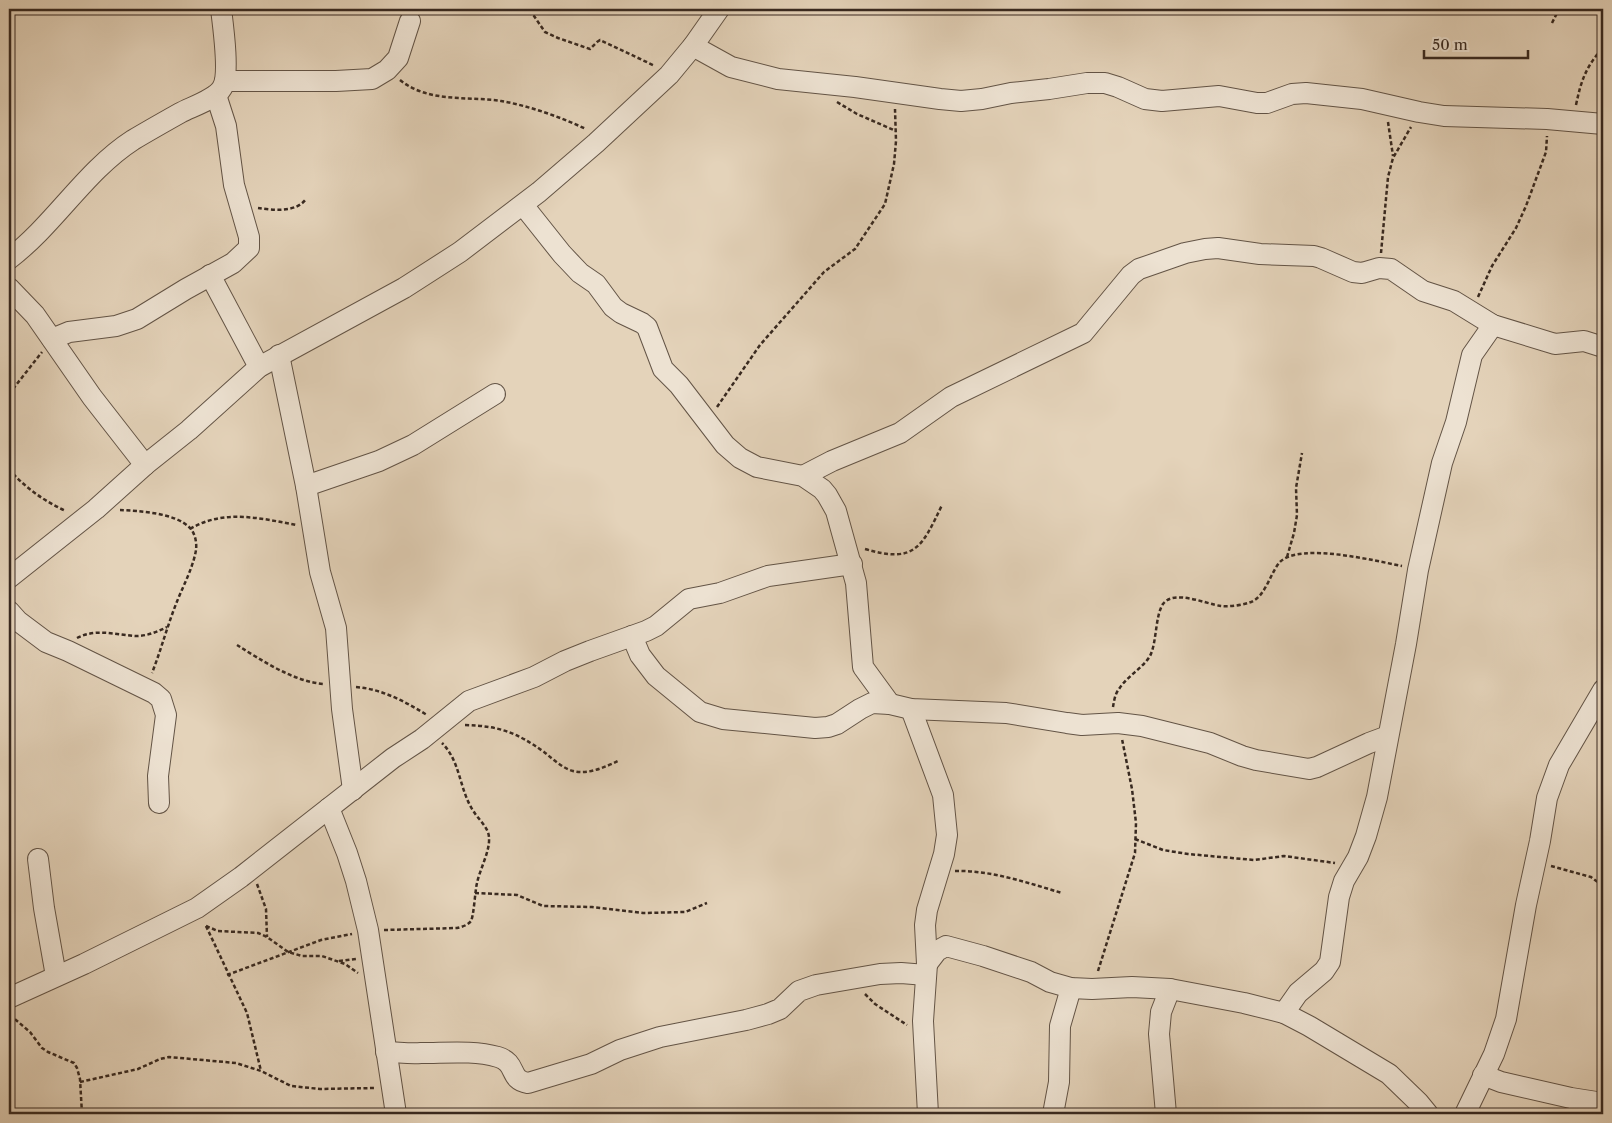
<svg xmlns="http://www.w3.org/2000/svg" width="1612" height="1123" font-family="'Libre Caslon Text',serif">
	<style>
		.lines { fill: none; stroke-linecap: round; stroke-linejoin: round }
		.minor-casing { stroke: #635446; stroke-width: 22 }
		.path { stroke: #382920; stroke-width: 2.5; stroke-dasharray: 4 2.5; stroke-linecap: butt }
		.minor { stroke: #ede2d2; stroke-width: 20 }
	</style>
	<rect width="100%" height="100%" fill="#e4d3ba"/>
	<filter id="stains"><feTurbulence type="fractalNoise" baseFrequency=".004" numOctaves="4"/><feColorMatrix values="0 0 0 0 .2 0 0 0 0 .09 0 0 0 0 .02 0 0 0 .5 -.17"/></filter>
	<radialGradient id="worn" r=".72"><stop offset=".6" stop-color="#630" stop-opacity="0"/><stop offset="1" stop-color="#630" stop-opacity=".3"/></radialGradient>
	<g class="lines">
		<g class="minor-casing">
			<g id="minor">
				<polyline points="693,46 731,67 778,79 855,87 940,99 961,101 982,99 1011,93 1049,89 1087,83 1105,83 1118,87 1145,99 1162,101 1219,96 1257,103 1267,103 1292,94 1306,93 1362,99 1419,112 1444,116 1547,119 1603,124"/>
				<polyline points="225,81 336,81 372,79 387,70 398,58 410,21"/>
				<polyline points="523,205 562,254 580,273 596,284 613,307 621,313 642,323 647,327 663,369 679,385 725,445 740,458 757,467 803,476 822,489 827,495 836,511 856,583 863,667 890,704"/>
				<path d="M9 259C55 224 85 171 133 140 148 131 164 122 180 113 191 107 216 99 222 88 230 76 223 25 221 9"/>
				<polyline points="210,275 259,367"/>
				<polyline points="9,288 35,315 92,397 145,465"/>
				<polyline points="52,339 69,332 116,326 137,319 186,289 233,263 249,248 249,237 234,185 226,126 216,95"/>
				<polyline points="279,355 306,486 320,572 336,628 342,709 353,790"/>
				<polyline points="803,476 832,461 900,433 951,397 1083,333 1131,275 1139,269 1185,253 1205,249 1218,248 1260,254 1314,256 1321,258 1353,272 1362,273 1379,268 1391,269 1423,291 1454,301 1493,325 1555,344 1584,341 1603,347"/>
				<polyline points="306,486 379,461 413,445 495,394"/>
				<polyline points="9,578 96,509 145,465 189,430 259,367 404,288 460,252 539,192 596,143 669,75 693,46 719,9"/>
				<polyline points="9,611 18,621 46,642 68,651 154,693 161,699 166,715 158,776 159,803"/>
				<polyline points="632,636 640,655 656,676 700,712 723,719 815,728 828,727 837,724 860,709 872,703 890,704 911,709 1006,713 1067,723 1082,725 1118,723 1142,726 1210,743 1242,756 1256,760 1309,769 1317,767 1369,743 1388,736"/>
				<polyline points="911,709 943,795 947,835 944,854 927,910 925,925 927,964 923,1021 928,1114"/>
				<polyline points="329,808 347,853 356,881 368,930 396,1114"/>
				<polyline points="38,859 44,908 56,976"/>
				<polyline points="927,964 937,951 946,946 983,956 1031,972 1050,982 1071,988 1092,989 1132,987 1170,989 1244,1003 1284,1013 1309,1026 1389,1074 1419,1103 1428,1114"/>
				<polyline points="9,998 84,964 197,908 241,877 393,758 422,739 469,701 534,677 565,661 590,651 646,631 656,626 689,599 720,593 768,576 852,564"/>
				<polyline points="1284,1013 1298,993 1324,971 1330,962 1339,897 1344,881 1358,857 1366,836 1377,797 1406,644 1418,570 1442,463 1456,422 1472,355 1493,325"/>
				<path d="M386 1052C397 1052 409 1054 421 1053 447 1053 473 1050 498 1057 518 1063 508 1080 528 1083L591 1064 620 1050 660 1037 746 1020 768 1014 780 1009 799 991 816 985 880 974 901 973 926 975"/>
				<polyline points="1483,1075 1501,1082 1571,1098 1603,1103"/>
				<polyline points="1053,1114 1059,1082 1060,1026 1071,988"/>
				<polyline points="1166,1114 1159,1034 1161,1012 1170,989"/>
				<polyline points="1465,1114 1494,1054 1506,1019 1526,905 1540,841 1547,798 1559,765 1603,690"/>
			</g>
		</g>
		<g class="path">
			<polyline points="522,9 534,16 545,32 558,38 590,49 597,42 600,40 655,66"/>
			<polyline points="1552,23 1559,9"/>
			<path d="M400 80C428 103 468 96 501 101 530 106 560 117 586 129"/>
			<polyline points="837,102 857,114 896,131"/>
			<path d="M1576 105C1581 81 1586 66 1603 48"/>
			<polyline points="1388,122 1393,156"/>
			<path d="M258 208C273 210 296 213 306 199"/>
			<polyline points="1381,253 1388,177 1393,158 1411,127"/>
			<polyline points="1478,297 1492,266 1516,228 1526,206 1546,152 1547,136"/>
			<polyline points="9,394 42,352"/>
			<polyline points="717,407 760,345 824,272 855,249 885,204 894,164 896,141 895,109"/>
			<path d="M9 469C24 487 44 501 66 511"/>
			<path d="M120 510C140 511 176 513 190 528 195 533 197 543 196 550 193 568 183 586 176 604 167 627 161 650 152 673"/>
			<path d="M190 529C223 509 260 518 296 525"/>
			<path d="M865 549C915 564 922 547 942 505"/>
			<polyline points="1287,557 1294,533 1297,515 1296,488 1302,453"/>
			<path d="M77 638C96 628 117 635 136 636 147 636 157 632 167 627"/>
			<path d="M237 645C261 660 294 682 324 684"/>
			<path d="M356 687C382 689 406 702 427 715"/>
			<path d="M1113 707C1114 701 1115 694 1119 689 1127 676 1142 669 1150 656 1157 642 1155 616 1163 604 1174 589 1206 604 1221 606 1230 607 1242 605 1251 602 1266 596 1270 573 1280 562 1300 542 1376 561 1402 566"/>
			<path d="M465 725C499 726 516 732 544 752 553 759 562 768 573 771 588 775 605 767 618 761"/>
			<polyline points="1135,839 1163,850 1188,854 1254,860 1284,856 1335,863"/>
			<polyline points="1551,866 1591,877 1603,886"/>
			<path d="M955 871C991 870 1028 883 1062 893"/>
			<polyline points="257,884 266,909 267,937"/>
			<polyline points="475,893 517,895 543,906 592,907 643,913 685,912 707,903"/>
			<polyline points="206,926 218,931 258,933 267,937 288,952 302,956 322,956 345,964 358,973"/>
			<polyline points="206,926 247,1013 261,1071"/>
			<path d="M384 930 457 928C462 927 468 925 471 921 474 915 475 891 477 883 480 869 490 851 489 838 489 828 479 820 474 812 459 790 461 762 442 743"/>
			<polyline points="339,961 356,959"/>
			<polyline points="1098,971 1135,853 1136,823 1132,789 1122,739"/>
			<polyline points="227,975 321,940 352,934"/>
			<polyline points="865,994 875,1004 907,1025"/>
			<polyline points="10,1015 30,1032 42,1048 48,1052 74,1063 77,1068 80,1079 82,1114"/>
			<polyline points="80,1082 138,1069 160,1059 169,1057 236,1063 261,1071 291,1086 320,1089 375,1088"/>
		</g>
		<use href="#minor" class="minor"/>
	</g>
	<rect width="1612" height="1123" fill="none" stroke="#e4d3ba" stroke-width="30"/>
	<rect x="10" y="10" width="1592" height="1103" fill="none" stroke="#382920" stroke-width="2.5"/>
	<rect x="15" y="15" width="1582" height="1093" fill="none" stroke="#382920"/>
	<path d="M1424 50v8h104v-8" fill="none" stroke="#382920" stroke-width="2.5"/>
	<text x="1432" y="50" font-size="15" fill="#382920" stroke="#ede2d2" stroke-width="4" paint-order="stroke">50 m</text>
	<rect width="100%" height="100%" filter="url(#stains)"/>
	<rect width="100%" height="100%" fill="url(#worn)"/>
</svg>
